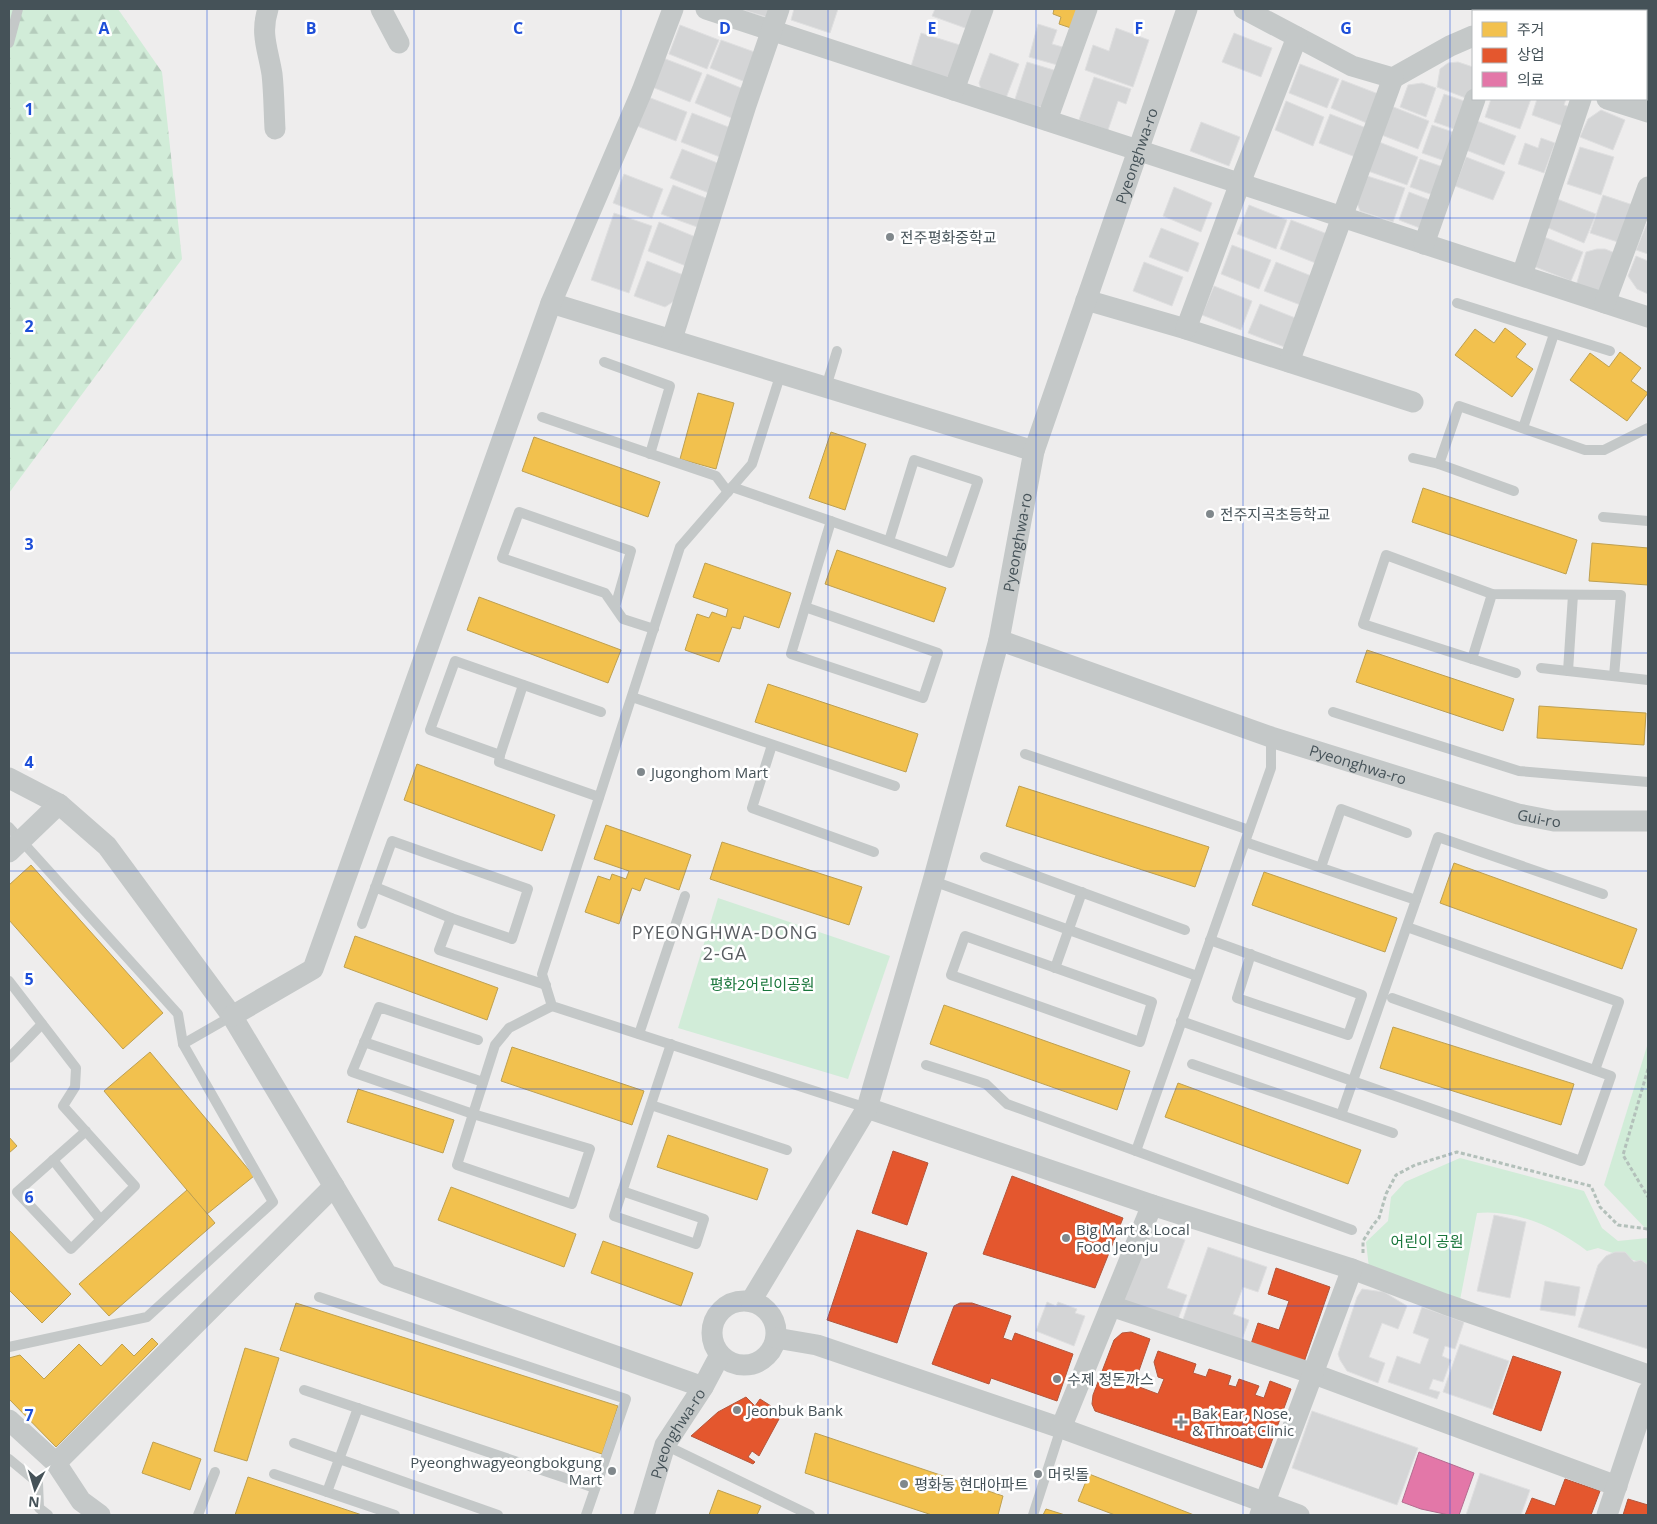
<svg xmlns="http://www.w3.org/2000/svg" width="1657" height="1524" font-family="'Open Sans','Noto Sans KR',sans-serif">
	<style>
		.forest { fill: url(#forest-firs) }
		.green { fill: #d1ecd8 }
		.homes { fill: #f2c14e; stroke: #bea051 }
		.shops { fill: #e4572e; stroke: #b4563b }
		.health { fill: #e377a8; stroke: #b46c90 }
		.building { fill: #d4d5d6; stroke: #dfdfe0 }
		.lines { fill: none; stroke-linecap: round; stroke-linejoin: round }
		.path { stroke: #b3c0ba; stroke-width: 3; stroke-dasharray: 4 2.5; stroke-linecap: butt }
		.service { stroke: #c4c8c8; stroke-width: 10 }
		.minor { stroke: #c4c8c8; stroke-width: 21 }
		.grid { fill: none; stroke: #1d4ed8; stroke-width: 1; stroke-opacity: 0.55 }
		.poi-dot { fill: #80888c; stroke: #fff; stroke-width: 2 }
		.labels { text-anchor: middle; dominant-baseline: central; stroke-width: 5; stroke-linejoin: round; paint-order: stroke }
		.street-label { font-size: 15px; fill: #455258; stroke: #fff }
		.poi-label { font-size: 15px; fill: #455258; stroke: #fff; text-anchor: start }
		.park-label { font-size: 15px; fill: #19763b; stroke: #fff }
		.quarter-label { font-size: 18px; letter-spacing: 1px; fill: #595d61; stroke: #fff }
		.grid-label { font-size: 16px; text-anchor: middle; font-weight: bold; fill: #1d4ed8; stroke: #fff; stroke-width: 5; stroke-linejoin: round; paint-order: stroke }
	</style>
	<defs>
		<pattern id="forest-firs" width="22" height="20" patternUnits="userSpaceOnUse" patternTransform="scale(1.25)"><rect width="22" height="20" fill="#d1ecd8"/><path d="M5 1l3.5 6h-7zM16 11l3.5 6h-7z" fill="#b5ccbc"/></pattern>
	</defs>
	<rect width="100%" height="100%" fill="#eeeded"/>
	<polygon class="forest" points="9,9 118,9 162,72 182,259 9,493"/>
	<g class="green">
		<polygon points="718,898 890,956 848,1079 678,1028"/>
		<polygon points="1648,1043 1648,1231 1604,1185"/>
		<path d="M1460 1158 1584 1191 1602 1228 1618 1241 1648 1238V1265L1598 1248 1587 1251C1557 1228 1516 1209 1477 1213L1460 1300 1369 1268 1366 1242 1388 1221 1391 1197 1405 1182Z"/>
	</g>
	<g class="homes">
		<polygon points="1054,9 1077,9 1071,28 1059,24 1061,17 1053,14"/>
		<polygon points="1505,328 1526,344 1516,357 1533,369 1512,397 1455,355 1475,329 1494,343"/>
		<polygon points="1620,352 1641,368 1631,381 1648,393 1627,421 1570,380 1590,353 1609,367"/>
		<polygon points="698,393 734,403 716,469 680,459"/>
		<polygon points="831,432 866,444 845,510 809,498"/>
		<polygon points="534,437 660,482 648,517 522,471"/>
		<polygon points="1423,488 1577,540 1566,574 1412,522"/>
		<polygon points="1592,543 1648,548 1648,585 1589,581"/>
		<polygon points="837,550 946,588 934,622 825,584"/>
		<polygon points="705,563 791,593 779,628 744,616 740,629 732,627 719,662 685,650 697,614 709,618 712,612 726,617 728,609 693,597"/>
		<polygon points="479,597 621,650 608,683 467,630"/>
		<polygon points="1367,650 1514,699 1503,731 1356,682"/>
		<polygon points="768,684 918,734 906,772 755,722"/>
		<polygon points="1539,706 1646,713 1644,745 1537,738"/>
		<polygon points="417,764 555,815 542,851 404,800"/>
		<polygon points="1019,786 1209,847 1195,887 1006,826"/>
		<polygon points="606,825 691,855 679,890 645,878 640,891 632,888 619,924 585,912 598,876 610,880 612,874 626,879 629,871 594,859"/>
		<polygon points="722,842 862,887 849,925 710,879"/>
		<polygon points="1454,863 1637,929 1622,969 1440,903"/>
		<polygon points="31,865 163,1013 123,1049 9,920 9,885"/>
		<polygon points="1264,872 1397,918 1385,952 1252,905"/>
		<polygon points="355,936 498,988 487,1020 344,967"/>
		<polygon points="944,1005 1130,1071 1117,1110 930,1044"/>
		<polygon points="1393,1027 1574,1084 1561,1125 1380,1068"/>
		<polygon points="512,1047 644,1091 632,1125 501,1081"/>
		<polygon points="150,1052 254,1176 207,1214 104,1091"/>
		<polygon points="1178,1083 1361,1150 1348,1184 1165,1117"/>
		<polygon points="358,1089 454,1120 443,1153 347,1122"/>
		<polygon points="668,1135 768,1169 757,1200 657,1167"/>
		<polygon points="9,1137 17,1146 9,1153"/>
		<polygon points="451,1187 576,1234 564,1267 438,1220"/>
		<polygon points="187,1190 215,1223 109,1316 79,1284"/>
		<polygon points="9,1230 71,1294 42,1323 9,1290"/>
		<polygon points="603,1241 693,1273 681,1306 591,1273"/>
		<polygon points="296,1303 618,1406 602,1454 280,1350"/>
		<polygon points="152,1338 158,1344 56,1447 9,1399 9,1358 20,1355 44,1379 79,1344 101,1366 122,1344 134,1356"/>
		<polygon points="245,1348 279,1358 247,1461 214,1451"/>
		<polygon points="815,1433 1003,1496 998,1515 932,1515 805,1473"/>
		<polygon points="153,1442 201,1459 190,1490 142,1473"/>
		<polygon points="1089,1474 1194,1515 1115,1515 1078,1501"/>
		<polygon points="248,1477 362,1515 235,1515"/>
		<polygon points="718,1490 761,1506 757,1515 709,1515"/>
		<polygon points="1046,1509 1065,1515 1043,1515"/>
	</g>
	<g class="shops">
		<polygon points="893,1151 928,1163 907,1225 872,1213"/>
		<polygon points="1012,1176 1123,1218 1095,1288 983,1254"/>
		<polygon points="857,1230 927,1253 897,1343 827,1320"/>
		<polygon points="1276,1268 1330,1287 1303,1365 1250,1347 1258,1323 1279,1330 1289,1301 1268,1294"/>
		<polygon points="960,1303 972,1303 1011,1316 1003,1338 1012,1341 1015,1333 1073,1354 1057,1401 991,1378 989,1384 932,1364 954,1306"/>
		<polygon points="1131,1332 1150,1339 1134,1385 1158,1394 1164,1379 1158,1377 1154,1362 1158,1351 1196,1364 1193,1373 1206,1377 1209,1369 1231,1376 1228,1385 1236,1387 1239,1379 1259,1386 1255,1395 1264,1398 1270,1381 1291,1389 1262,1468 1095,1411 1092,1404 1093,1395 1114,1340 1122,1333"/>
		<polygon points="1513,1356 1561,1372 1541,1431 1493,1414"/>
		<polygon points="746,1397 755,1406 760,1399 771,1406 779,1419 759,1456 752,1451 748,1457 755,1462 753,1464 691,1436 718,1412"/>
		<polygon points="1565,1479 1600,1491 1591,1515 1525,1515 1532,1498 1555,1506"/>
		<polygon points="1628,1499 1648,1505 1648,1515 1623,1515"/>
	</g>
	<polygon class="health" points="1419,1452 1474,1473 1459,1515 1449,1515 1421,1509 1402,1502"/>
	<g class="building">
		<polygon points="740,9 773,9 770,18"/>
		<polygon points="794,9 838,9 830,33 791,20"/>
		<polygon points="935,9 976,9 968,29 932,16"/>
		<polygon points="1038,24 1057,30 1052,44 1066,48 1061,66 1029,57"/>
		<polygon points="680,25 719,40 707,69 669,54"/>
		<polygon points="1116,28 1149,40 1133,87 1085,70 1093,45 1109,51"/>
		<polygon points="921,33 963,46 955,73 942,80 910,70"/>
		<polygon points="1234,33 1272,48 1261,77 1222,62"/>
		<polygon points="721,40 760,54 748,83 710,68"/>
		<polygon points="990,53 1019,64 1006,98 981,89 979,83"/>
		<polygon points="663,58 702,73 690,102 652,87"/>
		<polygon points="1027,62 1057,71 1046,104 1035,109 1014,102"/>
		<polygon points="1458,62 1473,67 1473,94 1471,100 1437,87 1440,69 1448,63"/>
		<polygon points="1300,64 1339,79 1327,108 1289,93"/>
		<polygon points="1646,68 1648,69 1648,102 1640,99 1646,99"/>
		<polygon points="707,74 746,90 734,119 695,103"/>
		<polygon points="1094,77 1131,89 1126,104 1118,101 1108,130 1079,120"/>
		<polygon points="1342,80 1381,95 1369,124 1331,108"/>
		<polygon points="1422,83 1436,88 1426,117 1400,107 1408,85"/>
		<polygon points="1444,94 1470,103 1460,131 1434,122"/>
		<polygon points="648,97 687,112 676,141 637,126"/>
		<polygon points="1491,99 1531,99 1520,129 1485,117"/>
		<polygon points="1537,99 1566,99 1564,105 1573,108 1566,127 1532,115"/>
		<polygon points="1286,101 1324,117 1313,146 1275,130"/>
		<polygon points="1391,106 1429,121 1418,149 1379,134"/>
		<polygon points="1601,110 1625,120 1613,150 1580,137 1588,119"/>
		<polygon points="692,113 731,128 720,157 681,142"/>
		<polygon points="1330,114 1369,129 1358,158 1319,143"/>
		<polygon points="1477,121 1516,136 1504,165 1466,150"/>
		<polygon points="1201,122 1240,137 1229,166 1190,151"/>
		<polygon points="1432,125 1459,134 1448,162 1422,153"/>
		<polygon points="1541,138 1555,143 1544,173 1518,164 1525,143 1538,148"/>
		<polygon points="1379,142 1418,157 1407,185 1368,171"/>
		<polygon points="1580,147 1614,157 1601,195 1567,184"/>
		<polygon points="682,149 720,164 709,193 670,178"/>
		<polygon points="1466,157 1505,172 1493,200 1455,186"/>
		<polygon points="1420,159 1446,168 1436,196 1410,187"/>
		<polygon points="624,174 663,189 652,218 613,203"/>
		<polygon points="1364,175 1405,188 1393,222 1360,211 1356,200"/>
		<polygon points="673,185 711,200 700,228 661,214"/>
		<polygon points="1174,187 1212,203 1201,232 1163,216"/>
		<polygon points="1409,192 1435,202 1425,230 1399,220"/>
		<polygon points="1603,195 1636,206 1624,244 1590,233"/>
		<polygon points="1557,199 1596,214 1584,243 1546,227"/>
		<polygon points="1249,205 1287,220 1276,249 1237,234"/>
		<polygon points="614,213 652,226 629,293 591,280"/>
		<polygon points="1291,220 1330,235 1318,264 1280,249"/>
		<polygon points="1648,221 1648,254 1636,250"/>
		<polygon points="659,222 698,238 686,266 648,251"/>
		<polygon points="1161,228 1199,243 1188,272 1149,257"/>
		<polygon points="1544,237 1583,252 1571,281 1533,266"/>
		<polygon points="1232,245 1271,260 1259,289 1221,274"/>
		<polygon points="1597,249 1605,249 1620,255 1606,289 1593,294 1575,289 1586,252"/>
		<polygon points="1636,256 1648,261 1648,294 1637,289 1628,276"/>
		<polygon points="647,261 686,276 677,299 665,307 634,296"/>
		<polygon points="1144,262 1183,277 1172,306 1133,291"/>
		<polygon points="1276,262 1314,277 1303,306 1264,291"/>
		<polygon points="1214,286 1252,301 1241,330 1202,315"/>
		<polygon points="1260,304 1298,319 1287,348 1248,333"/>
		<polygon points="1494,1215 1526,1222 1510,1298 1477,1291"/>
		<polygon points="1148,1226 1185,1240 1167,1288 1187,1295 1177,1322 1121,1301"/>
		<polygon points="1208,1247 1267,1267 1258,1292 1243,1287 1233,1314 1249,1320 1241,1342 1182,1322"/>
		<polygon points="1615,1252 1625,1252 1634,1262 1641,1260 1648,1265 1648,1349 1578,1327 1598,1265 1606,1256"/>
		<polygon points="1545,1281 1580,1287 1575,1316 1540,1310"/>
		<polygon points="1362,1289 1384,1292 1407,1306 1398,1329 1382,1323 1369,1357 1385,1363 1378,1383 1347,1371 1340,1360 1338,1354 1357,1297"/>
		<polygon points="1047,1302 1056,1306 1058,1302 1077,1309 1075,1313 1085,1316 1074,1346 1036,1331"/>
		<polygon points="1422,1307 1464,1322 1455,1349 1445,1346 1442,1356 1451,1360 1443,1382 1433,1379 1429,1389 1440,1392 1437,1399 1388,1382 1397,1356 1420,1364 1429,1339 1413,1333"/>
		<polygon points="1460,1344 1509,1361 1492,1409 1443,1392"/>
		<polygon points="1312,1411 1418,1448 1397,1505 1292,1468"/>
		<polygon points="1480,1473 1530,1490 1521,1515 1466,1515"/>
	</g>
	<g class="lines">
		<g class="path">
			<polyline points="1648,1069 1623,1155 1648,1197"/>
			<polyline points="1363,1253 1363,1241 1373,1225 1379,1218 1386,1194 1396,1175 1415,1165 1457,1152 1591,1186 1600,1207 1618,1225 1648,1229"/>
		</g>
		<g class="service">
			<polyline points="9,43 18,9"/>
			<polyline points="1457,303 1610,351"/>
			<polyline points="604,362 670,386 650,454"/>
			<polyline points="781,373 752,464 680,547 542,974 552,1006 867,1108"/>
			<polyline points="826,387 837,351"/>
			<polyline points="542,417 716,476 728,492"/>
			<polyline points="1523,428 1554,334"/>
			<polyline points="1413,458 1439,464 1514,491"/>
			<polyline points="1439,464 1459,406 1585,450 1604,450 1648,428"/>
			<path d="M732 487C805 512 877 537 950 563L978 481 914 460 889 541"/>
			<polyline points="1603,517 1648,521"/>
			<polyline points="615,607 631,551 519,512 502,558 605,593 623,619 654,629"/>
			<polyline points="805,607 938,653 923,698 791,654 831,521"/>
			<polyline points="1472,659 1492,594"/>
			<polyline points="1541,668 1648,680"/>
			<polyline points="1568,671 1573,595"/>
			<polyline points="1516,673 1363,624 1386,555 1492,594 1621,595 1614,676"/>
			<polyline points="632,697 895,786"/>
			<polyline points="1333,712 1519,771 1648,782"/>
			<polyline points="772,745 752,808 874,852"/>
			<polyline points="1025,754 1249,830"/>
			<polyline points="500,755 523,685"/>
			<polyline points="599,797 499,762 500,755 430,730 455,661 601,712"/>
			<polyline points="9,827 178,1014 183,1044 273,1202 147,1317 9,1347"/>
			<polyline points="1245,842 1416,900"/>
			<polyline points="985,857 1185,930"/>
			<polyline points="1321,867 1341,809 1407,833"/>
			<polyline points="933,881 1197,976"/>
			<polyline points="451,918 439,950 546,985"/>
			<polyline points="362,924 392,841 528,889 512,939 451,918 375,887"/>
			<polyline points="1407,927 1619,1002 1595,1070"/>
			<polygon points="965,936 1152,1002 1140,1042 951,975"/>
			<polyline points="1210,940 1362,995 1348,1035 1237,998 1251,954"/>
			<polyline points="1055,968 1082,892"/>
			<polyline points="9,981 76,1068 75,1087 63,1106 135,1186 71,1249 17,1192 86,1131"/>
			<polyline points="1181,1021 1581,1161 1611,1076 1392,998"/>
			<polyline points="639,1034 685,896"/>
			<polyline points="478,1040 379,1007 352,1072 473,1114 495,1045 509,1028 552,1006"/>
			<polyline points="364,1042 483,1082"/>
			<polyline points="183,1044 232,1016"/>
			<polyline points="9,1058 42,1024"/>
			<polyline points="1192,1064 1393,1133"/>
			<polyline points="926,1065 986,1084 1007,1104 1352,1230"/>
			<polyline points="651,1105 787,1150"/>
			<polygon points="473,1114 590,1149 572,1204 457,1165"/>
			<polyline points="1341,1115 1438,837 1603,894"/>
			<polyline points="1136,1151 1271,768 1271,737"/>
			<polyline points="53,1160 100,1219"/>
			<polyline points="622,1191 704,1219 696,1244 614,1216 671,1044"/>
			<polyline points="319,1297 626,1399 586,1515"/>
			<polyline points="304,1390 595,1488"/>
			<polyline points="294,1443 498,1515"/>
			<polyline points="665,1445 810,1515"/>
			<polyline points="9,1459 38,1483 39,1508 48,1515"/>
			<polyline points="274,1474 395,1515"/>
			<polyline points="327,1492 358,1408"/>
			<polyline points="198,1515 215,1472"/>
			<polyline points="1033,1515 1061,1428"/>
		</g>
		<g class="minor">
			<path d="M268 9C260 34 268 49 272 74 274 92 274 111 275 129"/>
			<polyline points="381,9 399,43"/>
			<polyline points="706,9 1648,317"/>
			<polyline points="1244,9 1352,66 1393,78 1450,46 1473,36"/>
			<polyline points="1615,9 1624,11"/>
			<polyline points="1546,11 1555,9"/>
			<polyline points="1646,24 1648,26"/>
			<polyline points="954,90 983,9"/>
			<polyline points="1607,99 1648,112"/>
			<polyline points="1047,120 1087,9"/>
			<polyline points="1424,244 1475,99"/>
			<polyline points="1522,275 1581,99"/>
			<polyline points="1086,300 1186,329 1413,402"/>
			<polyline points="551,303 1034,451"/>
			<polyline points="1605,303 1648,187"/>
			<polyline points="1186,329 1240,183 1297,37"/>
			<polyline points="672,339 746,105 779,9"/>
			<polyline points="1289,362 1393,78"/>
			<path id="s1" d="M999 640 1271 737 1518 814 1554 821H1648"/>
			<polyline points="9,778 59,804 107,846 232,1016 387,1275 703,1387"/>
			<polyline points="9,852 59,804"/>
			<polyline points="232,1016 313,969 551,303 642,91 673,9"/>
			<polyline points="867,1108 1152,1205 1352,1269 1445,1304 1648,1375"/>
			<circle cx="744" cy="1333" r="32"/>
			<path id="s2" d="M751 1301 867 1108 933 881 999 640 1034 451 1187 9"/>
			<polyline points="1111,1306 1314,1374 1617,1486"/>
			<polyline points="776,1338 817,1345 1061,1428 1299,1515"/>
			<polyline points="9,1420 56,1463 81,1501 100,1515"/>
			<polyline points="1061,1428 1152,1205"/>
			<polyline points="56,1463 334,1186"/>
			<path id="s3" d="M644 1515 665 1445 703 1387 720 1355"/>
			<polyline points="1260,1515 1352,1269"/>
			<polyline points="1607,1515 1648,1392"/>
		</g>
	</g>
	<path class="grid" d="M207 9V1515M414 9V1515M621 9V1515M828 9V1515M1036 9V1515M1243 9V1515M1450 9V1515M9 218H1648M9 435H1648M9 653H1648M9 871H1648M9 1089H1648M9 1306H1648"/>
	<g class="poi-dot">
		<circle cx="890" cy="237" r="5"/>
		<circle cx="1210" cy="514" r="5"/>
		<circle cx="641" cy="772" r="5"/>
		<circle cx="1066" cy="1238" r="5"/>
		<circle cx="1057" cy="1379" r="5"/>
		<circle cx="737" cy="1410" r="5"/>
		<path d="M1178.5 1414.5h5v5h5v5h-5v5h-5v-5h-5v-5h5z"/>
		<circle cx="612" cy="1471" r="5"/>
		<circle cx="1038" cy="1474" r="5"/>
		<circle cx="904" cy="1484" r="5"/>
	</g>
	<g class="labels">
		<g class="street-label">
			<text stroke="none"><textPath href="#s2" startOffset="1216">Pyeonghwa-ro</textPath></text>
			<text stroke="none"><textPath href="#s2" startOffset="811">Pyeonghwa-ro</textPath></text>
			<text stroke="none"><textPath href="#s1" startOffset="380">Pyeonghwa-ro</textPath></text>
			<text stroke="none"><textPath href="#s1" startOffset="569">Gui-ro</textPath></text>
			<text stroke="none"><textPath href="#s3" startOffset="89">Pyeonghwa-ro</textPath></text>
		</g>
		<g class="poi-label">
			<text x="900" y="237">전주평화중학교</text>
			<text x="1220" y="514">전주지곡초등학교</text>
			<text x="651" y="772">Jugonghom Mart</text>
			<text x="1076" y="1229">Big Mart &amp; Local<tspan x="1076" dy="17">Food Jeonju</tspan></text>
			<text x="1067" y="1379">수제 정돈까스</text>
			<text x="747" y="1410">Jeonbuk Bank</text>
			<text x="1192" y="1413">Bak Ear, Nose,<tspan x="1192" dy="17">&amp; Throat Clinic</tspan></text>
			<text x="602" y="1462" text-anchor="end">Pyeonghwagyeongbokgung<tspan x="602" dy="17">Mart</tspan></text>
			<text x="1048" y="1474">머릿돌</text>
			<text x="914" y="1484">평화동 현대아파트</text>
		</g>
		<g class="park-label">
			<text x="762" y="984">평화2어린이공원</text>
			<text x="1427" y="1241">어린이 공원</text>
		</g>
		<g class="quarter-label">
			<text x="725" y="932">PYEONGHWA-DONG<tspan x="725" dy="21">2-GA</tspan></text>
		</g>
	</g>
	<g class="grid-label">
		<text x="104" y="34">A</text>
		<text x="311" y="34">B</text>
		<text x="518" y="34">C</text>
		<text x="725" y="34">D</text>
		<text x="932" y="34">E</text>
		<text x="1139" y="34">F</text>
		<text x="1346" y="34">G</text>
		<text x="29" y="115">1</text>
		<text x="29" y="332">2</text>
		<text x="29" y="550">3</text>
		<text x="29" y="768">4</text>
		<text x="29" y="985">5</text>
		<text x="29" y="1203">6</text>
		<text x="29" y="1421">7</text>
	</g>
	<rect width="1657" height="1524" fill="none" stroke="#455258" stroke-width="20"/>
	<rect x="1472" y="10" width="175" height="90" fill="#ffffff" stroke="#b5babc"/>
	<rect x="1482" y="22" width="25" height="15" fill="#f2c14e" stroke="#b5babc"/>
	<text x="1517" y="35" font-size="15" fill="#455258">주거</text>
	<rect x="1482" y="48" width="25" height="15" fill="#e4572e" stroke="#b5babc"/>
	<text x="1517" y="60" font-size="15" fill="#455258">상업</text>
	<rect x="1482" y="72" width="25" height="15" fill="#e377a8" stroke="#b5babc"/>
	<text x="1517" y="85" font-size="15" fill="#455258">의료</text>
	<g transform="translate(35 1489) rotate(185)" stroke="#ffffff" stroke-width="4" paint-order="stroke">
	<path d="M0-4L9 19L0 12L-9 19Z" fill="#455258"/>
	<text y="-8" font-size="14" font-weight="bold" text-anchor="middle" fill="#455258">N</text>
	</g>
</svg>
